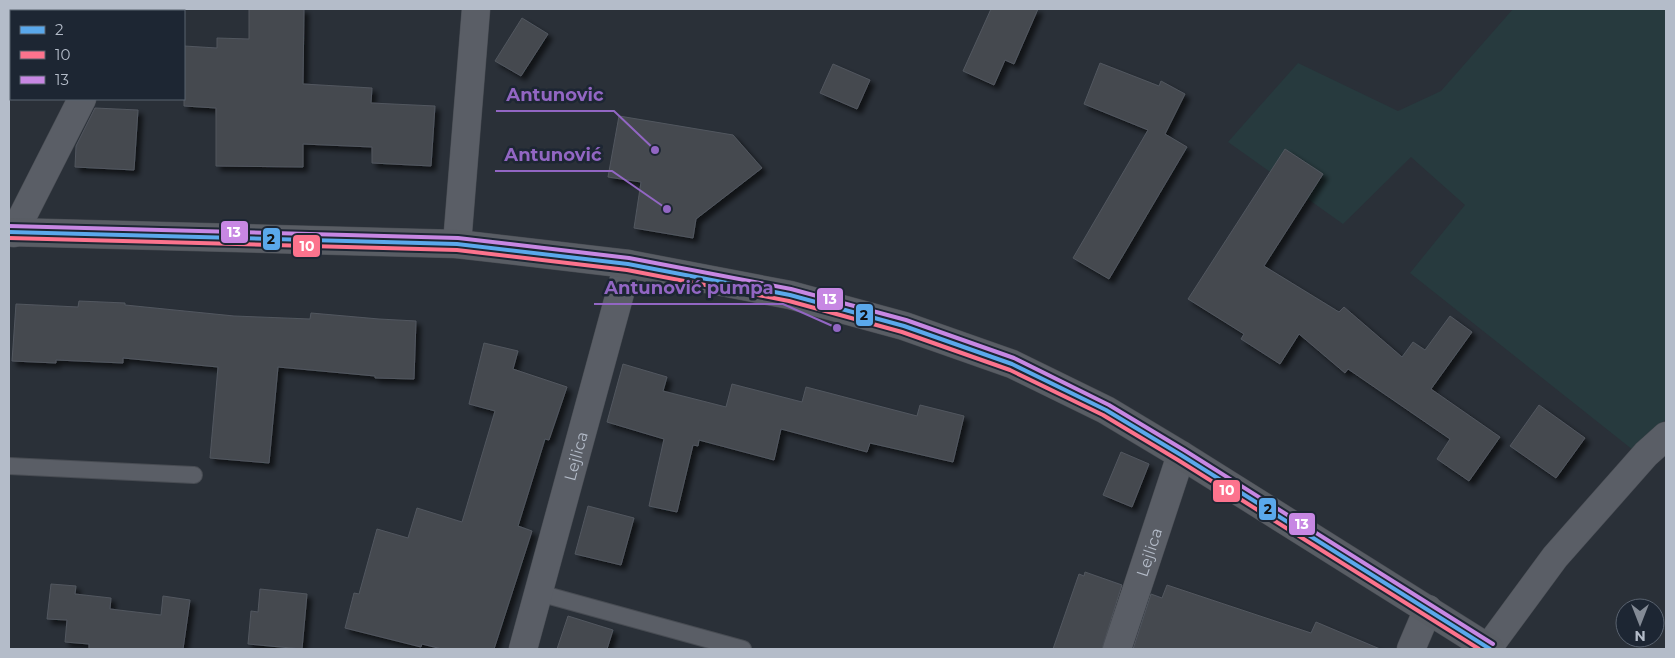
<svg xmlns="http://www.w3.org/2000/svg" width="1675" height="658" font-family="Montserrat,sans-serif">
	<style>
		.green { fill: #273a3e }
		.building { fill: #444950; stroke: #52575f; filter: url(#shadow) }
		.lines { fill: none; stroke-linecap: round; stroke-linejoin: round }
		.service-casing { stroke: #484c53; stroke-width: 18 }
		.minor-casing { stroke: #484c53; stroke-width: 29 }
		.secondary-casing { stroke: #484c53; stroke-width: 29 }
		.service { stroke: #5a5e66; stroke-width: 16 }
		.minor { stroke: #5a5e66; stroke-width: 28 }
		.secondary { stroke: #595d64; stroke-width: 28 }
		.bus-1-casing { stroke: #1d2633; stroke-width: 8 }
		.bus-2-casing { stroke: #1d2633; stroke-width: 8 }
		.bus-3-casing { stroke: #1d2633; stroke-width: 8 }
		.bus-1 { stroke: #5aa8eb; stroke-width: 4 }
		.bus-2 { stroke: #fc738d; stroke-width: 4 }
		.bus-3 { stroke: #c787e3; stroke-width: 4 }
		.labels { text-anchor: middle; dominant-baseline: central; stroke-width: 5; stroke-linejoin: round; paint-order: stroke }
		.street-label { font-size: 16px; fill: #b4bcc9; stroke: #1d2633 }
		.leader { fill: none; stroke: #9266c3; stroke-width: 2 }
		.callout-dot { fill: #9266c3; stroke: #1d2633; stroke-width: 2 }
		.callout-label { font-size: 18px; text-anchor: middle; font-weight: bold; fill: #9266c3; stroke: #1d2633; stroke-width: 5; stroke-linejoin: round; paint-order: stroke }
		.line-badge { stroke: #1d2633; stroke-width: 2 }
		.badge-label { font-size: 14px; text-anchor: middle; font-weight: bold; fill: #fff }
		.pale-badge-label { font-size: 14px; text-anchor: middle; font-weight: bold; fill: #111 }
	</style>
	<defs>
		<filter id="shadow"><feDropShadow dx="4.5" dy="4.5" stdDeviation="2.5" flood-color="#0009"/></filter>
	</defs>
	<rect width="100%" height="100%" fill="#2a3038"/>
	<polygon class="green" points="1513,9 1666,9 1666,419 1633,450 1410,273 1465,205 1411,157 1343,224 1228,142 1298,63 1398,111 1441,91"/>
	<g class="building">
		<polygon points="249,9 304,9 303,84 372,88 371,103 435,106 431,166 372,163 372,147 303,144 303,167 216,166 216,108 184,106 184,46 217,48 217,38 249,39"/>
		<polygon points="991,9 1038,9 1014,64 1005,60 994,85 963,71"/>
		<polygon points="522,18 548,34 521,76 495,61"/>
		<polygon points="1100,63 1159,86 1161,81 1185,94 1165,134 1187,147 1109,279 1073,258 1148,130 1084,104"/>
		<polygon points="833,64 870,80 857,109 820,93"/>
		<polygon points="95,108 138,110 134,170 75,167 76,146"/>
		<polygon points="619,116 733,135 762,168 696,219 693,238 634,228 641,182 608,177"/>
		<polygon points="1285,149 1323,174 1264,266 1339,312 1344,307 1402,357 1413,342 1425,350 1450,316 1472,332 1431,389 1500,437 1469,481 1437,459 1450,439 1348,369 1345,373 1299,334 1280,364 1241,339 1244,334 1188,299"/>
		<polygon points="79,301 125,303 125,305 234,316 310,319 311,313 379,319 416,321 414,379 375,378 375,376 278,367 269,463 210,458 218,367 123,358 123,363 56,360 56,363 12,361 16,304 78,307"/>
		<polygon points="484,343 518,351 513,369 567,387 549,440 545,439 518,526 532,531 494,649 442,649 422,644 421,647 345,628 354,593 359,594 377,529 408,538 417,508 462,522 495,411 469,404"/>
		<polygon points="623,364 667,377 663,391 726,407 732,384 802,402 806,387 917,416 920,405 964,416 953,462 870,443 867,452 781,429 774,460 699,440 698,446 693,445 677,512 649,506 664,439 607,422"/>
		<polygon points="1539,405 1585,438 1556,478 1510,446"/>
		<polygon points="1121,452 1149,464 1132,507 1103,495"/>
		<polygon points="588,506 634,518 621,565 575,554"/>
		<polygon points="1085,572 1122,585 1102,649 1053,649 1079,574 1084,576"/>
		<polygon points="51,584 76,586 75,594 111,598 110,609 161,615 163,596 190,600 183,649 89,649 89,644 65,642 67,620 47,619"/>
		<polygon points="1167,585 1311,633 1316,622 1380,649 1133,649 1151,594 1162,598"/>
		<polygon points="260,589 307,594 302,649 248,644 251,611 258,612"/>
		<polygon points="568,616 613,630 607,649 557,649"/>
	</g>
	<g class="lines">
		<g class="service-casing">
			<g id="service">
				<polyline points="9,466 194,475"/>
				<polyline points="539,593 743,649"/>
			</g>
		</g>
		<g class="minor-casing">
			<g id="minor">
				<polyline points="138,11 140,9"/>
				<polyline points="14,233 82,99"/>
				<polyline points="457,244 476,9"/>
				<polyline points="1488,648 1555,557 1646,454 1666,436"/>
				<path id="s1" d="M523 649 628 264"/>
				<path id="s2" d="M1117 649 1181 455"/>
				<polyline points="1411,649 1428,609"/>
			</g>
		</g>
		<g class="secondary-casing">
			<polyline id="secondary" points="9,232 457,244 628,264 790,295 904,326 1012,364 1106,410 1181,455 1490,649"/>
		</g>
		<use href="#service" class="service"/>
		<use href="#minor" class="minor"/>
		<use href="#secondary" class="secondary"/>
		<g class="bus-1-casing">
			<polyline id="bus-1" points="9,232 457,244 628,264 790,295 904,326 1012,364 1106,410 1181,455 1490,649"/>
		</g>
		<g class="bus-2-casing">
			<polyline id="bus-2" points="9,238 457,250 627,270 789,301 902,332 1010,370 1103,415 1178,460 1479,649"/>
		</g>
		<g class="bus-3-casing">
			<polyline id="bus-3" points="9,226 458,238 629,258 791,289 906,320 1014,358 1109,405 1184,450 1493,644"/>
		</g>
		<use href="#bus-1" class="bus-1"/>
		<use href="#bus-2" class="bus-2"/>
		<use href="#bus-3" class="bus-3"/>
	</g>
	<g class="labels">
		<g class="street-label">
			<text stroke="none"><textPath href="#s1" startOffset="200">Lejlica</textPath></text>
			<text stroke="none"><textPath href="#s2" startOffset="102">Lejlica</textPath></text>
		</g>
	</g>
	<path class="leader" d="M655 150L614 111H496M667 209L612 171H495M837 328L783 304H594"/>
	<g class="callout-dot">
		<circle cx="655" cy="150" r="5"/>
		<circle cx="667" cy="209" r="5"/>
		<circle cx="837" cy="328" r="5"/>
	</g>
	<g class="callout-label">
		<text x="555" y="101">Antunovic</text>
		<text x="553" y="161">Antunović</text>
		<text x="689" y="294">Antunović pumpa</text>
	</g>
	<g class="line-badge">
		<rect x="220" y="220" width="29" height="24" rx="5" fill="#c787e3"/>
		<rect x="262" y="227" width="19" height="24" rx="5" fill="#5aa8eb"/>
		<rect x="292" y="234" width="29" height="24" rx="5" fill="#fc738d"/>
		<rect x="816" y="287" width="28" height="24" rx="5" fill="#c787e3"/>
		<rect x="855" y="303" width="19" height="24" rx="5" fill="#5aa8eb"/>
		<rect x="1212" y="479" width="29" height="24" rx="5" fill="#fc738d"/>
		<rect x="1258" y="497" width="19" height="24" rx="5" fill="#5aa8eb"/>
		<rect x="1288" y="512" width="28" height="24" rx="5" fill="#c787e3"/>
	</g>
	<g class="badge-label">
		<text x="234" y="237">13</text>
		<text x="307" y="251">10</text>
		<text x="830" y="304">13</text>
		<text x="1227" y="495">10</text>
		<text x="1302" y="529">13</text>
	</g>
	<g class="pale-badge-label">
		<text x="271" y="244">2</text>
		<text x="864" y="320">2</text>
		<text x="1268" y="514">2</text>
	</g>
	<rect width="1675" height="658" fill="none" stroke="#b4bcc9" stroke-width="20"/>
	<rect x="10" y="10" width="175" height="90" fill="#1d2633" stroke="#59626f"/>
	<rect x="20" y="26" width="25" height="8" fill="#5aa8eb" stroke="#59626f"/>
	<text x="55" y="35" font-size="15" fill="#b4bcc9">2</text>
	<rect x="20" y="51" width="25" height="8" fill="#fc738d" stroke="#59626f"/>
	<text x="55" y="60" font-size="15" fill="#b4bcc9">10</text>
	<rect x="20" y="76" width="25" height="8" fill="#c787e3" stroke="#59626f"/>
	<text x="55" y="85" font-size="15" fill="#b4bcc9">13</text>
	<g transform="translate(1640 623) rotate(180)"><circle r="24" fill="#1d2633" stroke="#59626f"/>
	<path d="M0-4L9 19L0 12L-9 19Z" fill="#848b96"/>
	<text y="-8" font-size="14" font-weight="bold" text-anchor="middle" fill="#b4bcc9">N</text>
	</g>
</svg>
